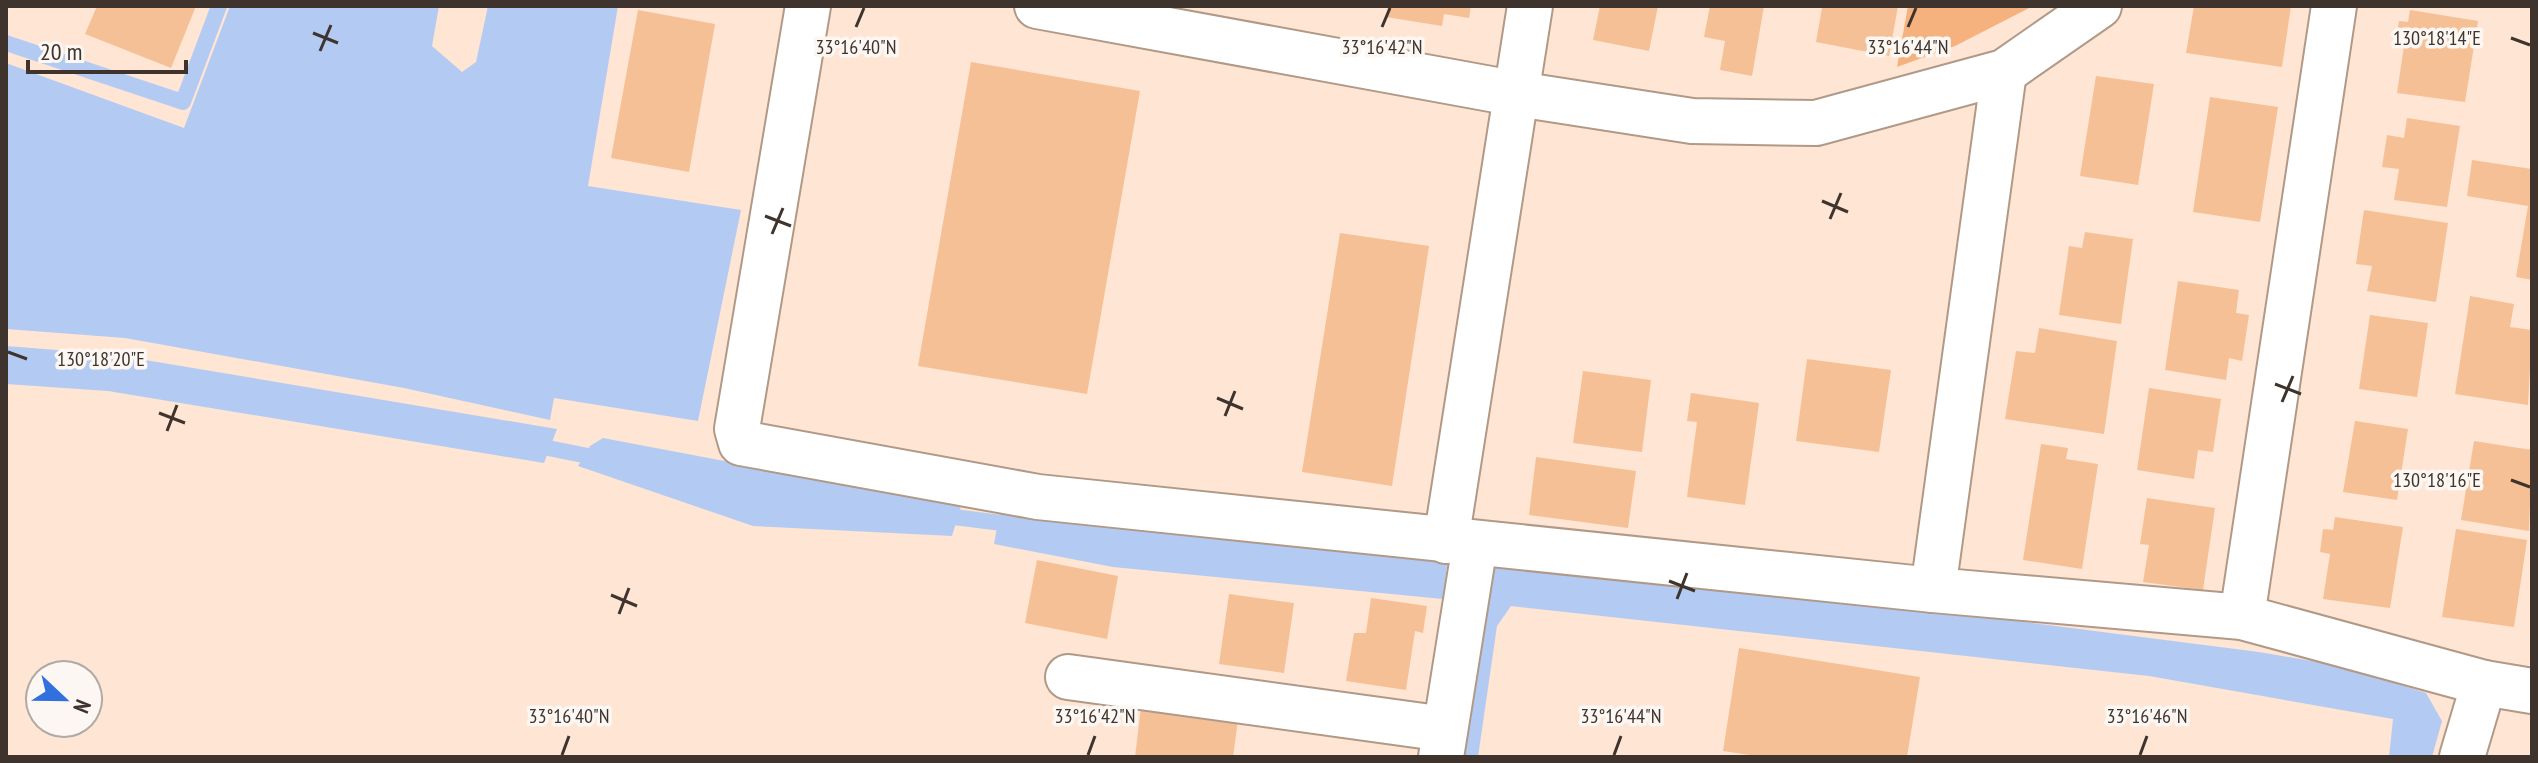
<svg xmlns="http://www.w3.org/2000/svg" width="2538" height="763" font-family="'PT Sans Narrow',sans-serif">
	<style>
		.green { fill: #f5b27f }
		.water { fill: #b3cbf3 }
		.lines { fill: none; stroke-linecap: round; stroke-linejoin: round }
		.stream { stroke: #b3cbf3; stroke-width: 16 }
		.building { fill: #f6c097 }
		.minor-casing { stroke: #b19988; stroke-width: 48 }
		.tertiary-casing { stroke: #b19988; stroke-width: 48 }
		.minor { stroke: #fff; stroke-width: 44 }
		.tertiary { stroke: #fff; stroke-width: 44 }
		.ticks { fill: none; stroke: #3e342d; stroke-width: 3 }
		.ticks-label { font-size: 20px; text-anchor: middle; fill: #3e342d; stroke: #fcf7f3; stroke-width: 7; stroke-linejoin: round; paint-order: stroke }
	</style>
	<rect width="100%" height="100%" fill="#ffe5d3"/>
	<polygon class="green" points="1908,6 2033,6 1955,46 1897,67"/>
	<g class="water">
		<polygon points="230,6 439,6 432,46 462,72 476,62 488,6 618,6 588,186 741,210 698,421 554,398 550,420 404,388 125,338 6,329 6,63 184,128"/>
		<polygon points="6,346 109,354 557,429 544,463 108,391 6,384"/>
		<polygon points="603,438 961,506 952,536 753,526 578,466 590,446"/>
		<polygon points="1001,506 1448,557 1443,599 1113,567 994,544"/>
		<polygon points="1495,562 1970,615 2259,652 2341,666 2426,693 2442,721 2432,757 2389,757 2393,719 2149,676 1511,606 1497,626 1478,757 1462,757 1480,629 1488,609"/>
	</g>
	<g class="lines">
		<g class="stream">
			<polyline points="6,43 183,102 219,6"/>
			<polyline points="528,444 603,459"/>
			<polyline points="938,515 1018,525"/>
		</g>
	</g>
	<g class="building">
		<polygon points="97,6 196,6 171,68 85,34"/>
		<polygon points="1388,6 1471,6 1469,18 1444,14 1442,26 1386,17"/>
		<polygon points="1600,6 1658,6 1649,51 1593,40"/>
		<polygon points="1710,6 1764,6 1752,76 1720,70 1725,41 1704,37"/>
		<polygon points="1829,6 1898,6 1889,56 1816,42 1822,8"/>
		<polygon points="2194,6 2291,6 2282,67 2186,53"/>
		<polygon points="638,10 715,24 689,172 611,158"/>
		<polygon points="2410,10 2478,21 2465,102 2397,93 2405,39 2396,37 2399,21 2408,22"/>
		<polygon points="971,62 1140,91 1087,394 918,366"/>
		<polygon points="2096,76 2154,84 2138,185 2080,176"/>
		<polygon points="2210,97 2278,107 2260,222 2193,212"/>
		<polygon points="2407,118 2460,126 2447,207 2394,200 2399,169 2382,167 2387,135 2404,138"/>
		<polygon points="2472,160 2532,169 2532,280 2516,277 2528,206 2467,196"/>
		<polygon points="2364,210 2448,223 2436,302 2367,291 2372,266 2356,264"/>
		<polygon points="2085,232 2133,239 2121,324 2059,315 2069,246 2082,248"/>
		<polygon points="1340,233 1429,246 1392,486 1302,472"/>
		<polygon points="2178,281 2239,290 2236,313 2249,315 2242,361 2229,358 2226,380 2165,370"/>
		<polygon points="2470,296 2514,304 2510,327 2532,330 2528,405 2455,394"/>
		<polygon points="2370,315 2428,323 2417,397 2359,389"/>
		<polygon points="2039,328 2117,341 2104,434 2005,419 2016,351 2035,353"/>
		<polygon points="1807,359 1891,370 1879,452 1796,441"/>
		<polygon points="1583,371 1651,380 1642,452 1573,443"/>
		<polygon points="2149,388 2221,399 2213,452 2198,450 2194,479 2137,470"/>
		<polygon points="1691,393 1759,403 1745,505 1687,497 1697,422 1687,421"/>
		<polygon points="2355,421 2408,429 2397,500 2343,492"/>
		<polygon points="2474,441 2532,450 2529,531 2461,520"/>
		<polygon points="2041,444 2068,448 2066,459 2098,464 2082,569 2023,560"/>
		<polygon points="1536,457 1636,471 1628,528 1529,515"/>
		<polygon points="2147,498 2215,508 2203,590 2143,582 2149,545 2140,544"/>
		<polygon points="2335,517 2403,527 2390,608 2323,599 2330,554 2320,552 2323,529 2333,530"/>
		<polygon points="2456,529 2527,540 2514,627 2442,617"/>
		<polygon points="1037,560 1118,576 1107,639 1025,623"/>
		<polygon points="1229,594 1294,603 1284,673 1219,664"/>
		<polygon points="1371,598 1427,606 1423,633 1415,631 1406,690 1346,681 1354,633 1366,633"/>
		<polygon points="1739,648 1920,677 1907,757 1763,757 1723,751"/>
		<polygon points="1141,707 1238,720 1233,757 1135,757"/>
	</g>
	<g class="lines">
		<g class="minor-casing">
			<g id="minor">
				<polyline points="808,6 737,429 741,443 1038,497 1933,590 2242,617 2484,683 2462,757"/>
				<polyline points="1446,541 1530,6"/>
				<polyline points="1933,590 2004,72"/>
				<polyline points="2242,617 2334,6"/>
				<polyline points="1068,677 1445,729"/>
				<polyline points="2484,683 2532,691"/>
				<polyline points="1441,757 1475,544"/>
			</g>
		</g>
		<g class="tertiary-casing">
			<polyline id="tertiary" points="1037,6 1518,94 1692,121 1816,123 2004,72 2099,6"/>
		</g>
		<use href="#minor" class="minor"/>
		<use href="#tertiary" class="tertiary"/>
	</g>
	<path class="ticks" d="M856 27 864 8M1382 27 1390 8M1908 27 1916 8M313 33 338 43M2511 38 2530 45M320 51 331 25M1822 201 1848 212M765 216 791 226M1830 219 1841 193M772 234 783 208M8 352 27 359M2275 384 2301 394M1217 398 1243 409M2282 402 2293 376M159 413 185 423M1225 416 1235 391M167 431 177 405M2511 480 2530 487M1669 581 1695 591M611 595 637 606M1677 599 1687 573M619 614 629 588M562 755 569 736M1088 755 1095 736M1614 755 1621 736M2140 755 2147 736"/>
	<g class="ticks-label">
		<text x="2437" y="45">130°18'14"E</text>
		<text x="856" y="54">33°16'40"N</text>
		<text x="1382" y="54">33°16'42"N</text>
		<text x="1908" y="54">33°16'44"N</text>
		<text x="101" y="366">130°18'20"E</text>
		<text x="2437" y="487">130°18'16"E</text>
		<text x="569" y="723">33°16'40"N</text>
		<text x="1095" y="723">33°16'42"N</text>
		<text x="1621" y="723">33°16'44"N</text>
		<text x="2147" y="723">33°16'46"N</text>
	</g>
	<rect width="2538" height="763" fill="none" stroke="#3e342d" stroke-width="16"/>
	<g transform="translate(64 699) rotate(112)"><circle r="38" fill="#fcf7f3" stroke="#b0a9a4" stroke-width="2"/>
	<path d="M0-6L14 30L0 20L-14 30Z" fill="#3071de"/>
	<text y="-12" font-size="22" font-weight="bold" text-anchor="middle" fill="#3e342d">N</text>
	</g>
	<path d="M28 60v12h158v-12" fill="none" stroke="#3e342d" stroke-width="4"/>
	<text x="40" y="60" font-size="24" fill="#3e342d" stroke="#fcf7f3" stroke-width="6" paint-order="stroke">20 m</text>
</svg>
